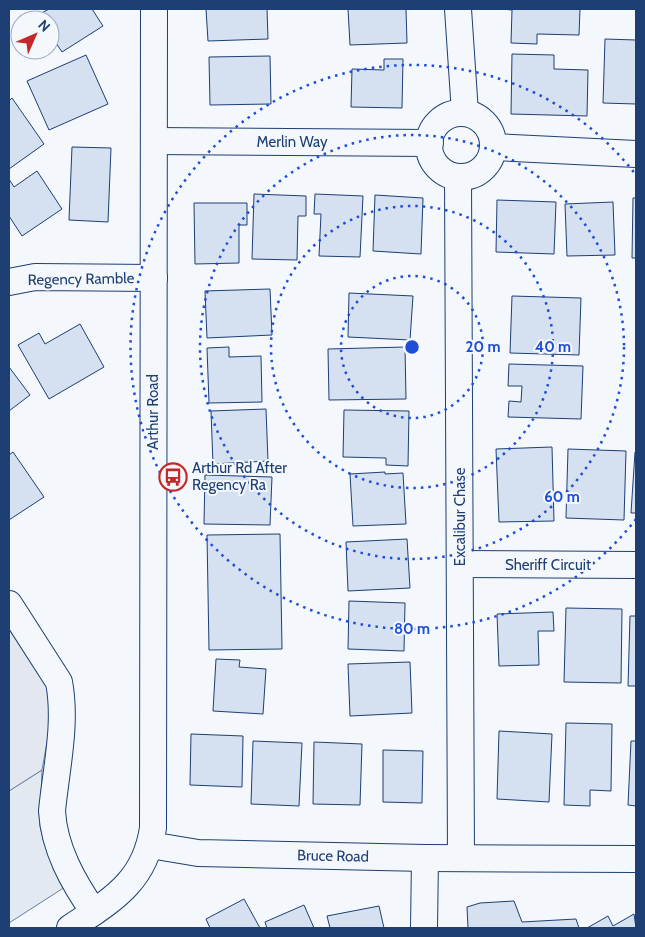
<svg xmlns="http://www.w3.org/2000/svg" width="645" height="937" font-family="Cabin,sans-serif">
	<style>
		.grass { fill: #e3e9f0; stroke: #687fa3 }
		.parking { fill: #e3e8f0; stroke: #687fa3 }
		.building { fill: #d5e0f0; stroke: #1d3f73 }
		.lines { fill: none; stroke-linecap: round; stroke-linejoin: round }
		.minor-casing { stroke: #1d3f73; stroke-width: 28 }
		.minor { stroke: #f4f7fb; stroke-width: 26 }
		.ring { fill: none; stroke: #1d4ed8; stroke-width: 2.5; stroke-dasharray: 2.5 5 }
		.labels { text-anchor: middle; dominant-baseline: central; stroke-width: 4; stroke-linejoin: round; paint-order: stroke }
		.street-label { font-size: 15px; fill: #1d3f73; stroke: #f4f7fb }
		.poi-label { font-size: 15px; fill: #1d3f73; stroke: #f4f7fb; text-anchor: start }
		.centre { fill: #1d4ed8; stroke: #f4f7fb; stroke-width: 2.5 }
		.ring-label { font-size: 15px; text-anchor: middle; font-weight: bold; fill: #1d4ed8; stroke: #f4f7fb; stroke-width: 4; stroke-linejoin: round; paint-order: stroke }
	</style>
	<rect width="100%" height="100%" fill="#f4f7fb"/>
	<polygon class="grass" points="42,770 40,826 44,843 65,887 9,923 9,791"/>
	<polygon class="parking" points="9,629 51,692 52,714 42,770 9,791"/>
	<g class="building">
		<polygon points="49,9 92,9 103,26 62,52 50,34 50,20 41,20 38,15"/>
		<polygon points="206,9 267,9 268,39 208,41"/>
		<polygon points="348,9 406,9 407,43 350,45"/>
		<polygon points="501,9 580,9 579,35 537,34 537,44 511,43 512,10"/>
		<polygon points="605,39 636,40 636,104 603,103"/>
		<polygon points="512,54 554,55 554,69 588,70 587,116 511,114"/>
		<polygon points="86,55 108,104 49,130 27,81"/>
		<polygon points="270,56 271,104 210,105 209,57"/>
		<polygon points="384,59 403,59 402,108 351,107 352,69 384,70"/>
		<polygon points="12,98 44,144 9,169 9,101"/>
		<polygon points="72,147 111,148 108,222 69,220"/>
		<polygon points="37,171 62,209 22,236 9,216 9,179 14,187"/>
		<polygon points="254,194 306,196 306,216 298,216 297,260 252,259"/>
		<polygon points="315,194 363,196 360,257 319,256 321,214 314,214"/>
		<polygon points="375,195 423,198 421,254 373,251"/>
		<polygon points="633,198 636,198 636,258 632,258"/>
		<polygon points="497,200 556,202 554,254 496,252"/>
		<polygon points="613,202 615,255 567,256 565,204"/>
		<polygon points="194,203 247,203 247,225 239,225 239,263 195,264"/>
		<polygon points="270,289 272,335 207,338 205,291"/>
		<polygon points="349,293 413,296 410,340 348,337"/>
		<polygon points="512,296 581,298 579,355 510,353"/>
		<polygon points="80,324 104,367 49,399 18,345 39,333 45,344"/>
		<polygon points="229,347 229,357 261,356 262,402 209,403 207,348"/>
		<polygon points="405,347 406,399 329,400 328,349"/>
		<polygon points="509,364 583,366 581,419 508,417 509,401 521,402 522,386 508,386"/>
		<polygon points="9,367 30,395 9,411"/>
		<polygon points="266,409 268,461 213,464 211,411"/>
		<polygon points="344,410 409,411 408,466 386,465 386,458 343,457"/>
		<polygon points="552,447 554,521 499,522 496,449"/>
		<polygon points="568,449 626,451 624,520 566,518"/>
		<polygon points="13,452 44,497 9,520 9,455"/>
		<polygon points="635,452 636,452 636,513 631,513"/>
		<polygon points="385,472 385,474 403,473 406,524 353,526 350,474"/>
		<polygon points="205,475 272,477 270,525 204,524"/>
		<polygon points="280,534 282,649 209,650 207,535"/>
		<polygon points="407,539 410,588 348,591 346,542"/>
		<polygon points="349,601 405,603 404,651 348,649"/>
		<polygon points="566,608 622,609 621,683 564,682"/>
		<polygon points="553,612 554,631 538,631 539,665 499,666 497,614"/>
		<polygon points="630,616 636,616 636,686 628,686"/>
		<polygon points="216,659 240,660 239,667 266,669 263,714 213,711"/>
		<polygon points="410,662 412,713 350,716 348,664"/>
		<polygon points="566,723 612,724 611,791 590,790 590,806 564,805"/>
		<polygon points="499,731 552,734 549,802 497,799"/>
		<polygon points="191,734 243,736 242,787 190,785"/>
		<polygon points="253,741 302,743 299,806 251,804"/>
		<polygon points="631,741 636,741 636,806 628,805"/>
		<polygon points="314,742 362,744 360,805 313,804"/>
		<polygon points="383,750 423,751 422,803 383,802"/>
		<polygon points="244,899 260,928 210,928 206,919"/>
		<polygon points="514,901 522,922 576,919 579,928 468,928 467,907 480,903"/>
		<polygon points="304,905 314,928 267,928 265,922"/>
		<polygon points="379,906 384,928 330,928 327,916"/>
		<polygon points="634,914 636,928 587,928 608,916 613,926"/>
	</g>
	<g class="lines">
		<g class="minor-casing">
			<g id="minor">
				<polyline points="458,9 465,113"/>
				<circle cx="461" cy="145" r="32"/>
				<polyline points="154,141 430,143"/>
				<polyline points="493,147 636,154"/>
				<polyline points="458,177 461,858"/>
				<polyline points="9,282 35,277 154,278"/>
				<polyline points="460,564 636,565"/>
				<path d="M9 604 59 682C67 724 56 769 52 811 54 848 73 882 94 912"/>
				<polyline points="150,845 198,853 425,858 636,859"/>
				<path d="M70 928C112 900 145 882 153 828L154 9"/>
				<polyline points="424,928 425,858"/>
			</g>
		</g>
		<use href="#minor" class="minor"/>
	</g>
	<g class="ring">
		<circle cx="412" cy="347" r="71"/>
		<circle cx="412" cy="347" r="141"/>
		<circle cx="412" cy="347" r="212"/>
		<path d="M636 519A282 282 0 1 1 636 175"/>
	</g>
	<defs>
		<g id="bus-ring" transform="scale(1.4375)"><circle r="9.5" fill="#f4f7fb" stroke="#c62828" stroke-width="1.5"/><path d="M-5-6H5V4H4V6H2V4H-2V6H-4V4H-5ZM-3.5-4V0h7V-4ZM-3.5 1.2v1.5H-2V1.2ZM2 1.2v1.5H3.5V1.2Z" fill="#c62828"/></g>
	</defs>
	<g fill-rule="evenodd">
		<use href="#bus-ring" x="173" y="477"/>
	</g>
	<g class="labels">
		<g class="street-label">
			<text x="292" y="142">Merlin Way</text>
			<text transform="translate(81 279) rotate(-1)">Regency Ramble</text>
			<text transform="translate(153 412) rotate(-90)">Arthur Road</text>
			<text transform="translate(460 517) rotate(-90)">Excalibur Chase</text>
			<text x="548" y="565">Sheriff Circuit</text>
			<text transform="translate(333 856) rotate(1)">Bruce Road</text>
		</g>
		<g class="poi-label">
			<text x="192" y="468">Arthur Rd After<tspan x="192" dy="17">Regency Ra</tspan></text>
		</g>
	</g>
	<circle cx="412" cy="347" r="8" class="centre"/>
	<g class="ring-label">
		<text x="483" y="352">20 m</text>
		<text x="553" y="352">40 m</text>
		<text x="562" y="502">60 m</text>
		<text x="412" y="634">80 m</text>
	</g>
	<rect width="645" height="937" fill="none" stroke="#1d3f73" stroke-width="20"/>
	<g transform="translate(35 35) rotate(45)"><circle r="24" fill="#f4f7fb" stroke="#9eadc5"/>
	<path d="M0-4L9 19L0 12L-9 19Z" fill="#c62828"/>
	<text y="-8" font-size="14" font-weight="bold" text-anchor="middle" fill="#1d3f73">N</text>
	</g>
</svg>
